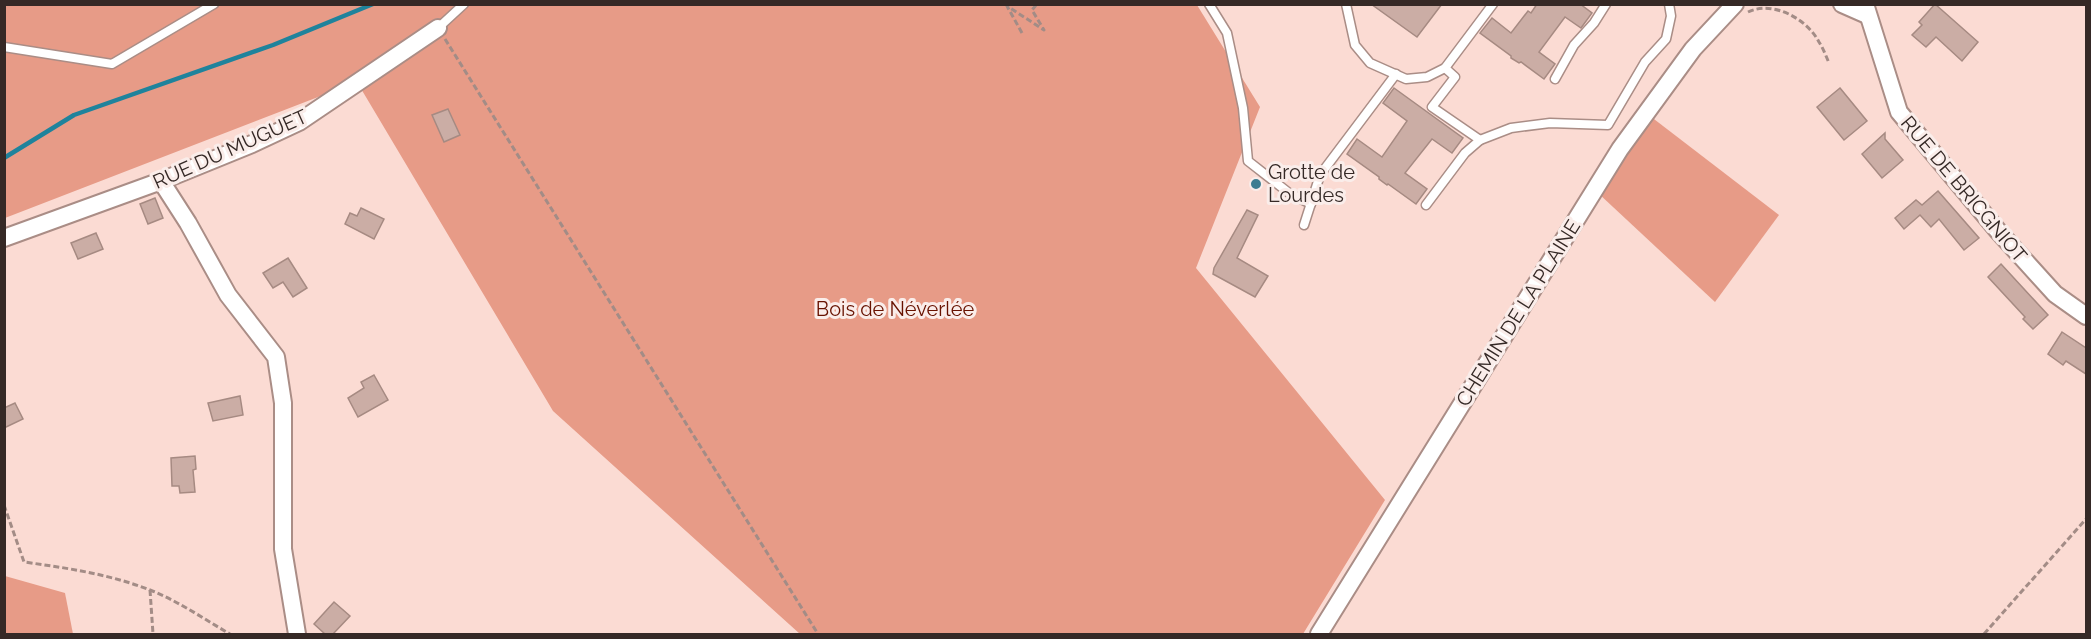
<svg xmlns="http://www.w3.org/2000/svg" width="2091" height="639" font-family="Raleway,sans-serif">
	<style>
		.green { fill: #e79b87 }
		.lines { fill: none; stroke-linecap: round; stroke-linejoin: round }
		.stream { stroke: #1f839c; stroke-width: 4.5 }
		.building { fill: #cbada5; stroke: #a68a82; stroke-width: 1.5 }
		.service-casing { stroke: #aa8d86; stroke-width: 11 }
		.minor-casing { stroke: #aa8d86; stroke-width: 20 }
		.path { stroke: #a38c86; stroke-width: 3; stroke-dasharray: 6 3; stroke-linecap: butt }
		.service { stroke: #fff; stroke-width: 8 }
		.minor { stroke: #fff; stroke-width: 16 }
		.poi-dot { fill: #3e7d91; stroke: #faedea; stroke-width: 2 }
		.labels { text-anchor: middle; dominant-baseline: central; stroke-width: 6; stroke-linejoin: round; paint-order: stroke }
		.street-label { font-size: 20px; fill: #352926; stroke: #faedea }
		.poi-label { font-size: 20px; fill: #352926; stroke: #faedea; text-anchor: start }
		.park-label { font-size: 20px; fill: #681200; stroke: #faedea }
	</style>
	<rect width="100%" height="100%" fill="#fbdbd3"/>
	<g class="green">
		<polygon points="5,5 1197,5 1260,107 1196,268 1385,500 1303,634 800,634 553,411 357,82 5,218"/>
		<polygon points="1650,116 1779,215 1715,302 1598,193"/>
		<polygon points="5,576 65,593 73,634 5,634"/>
	</g>
	<g class="lines">
		<polyline class="stream" points="4,158 74,115 273,45 373,4"/>
	</g>
	<g class="building">
		<polygon points="1371,4 1442,4 1417,37"/>
		<polygon points="1537,4 1580,4 1592,13 1581,28 1565,17 1539,52 1555,64 1544,79 1521,62 1519,63 1511,58 1511,56 1480,33 1492,18 1511,33 1528,11 1531,13"/>
		<polygon points="1935,4 1978,42 1962,61 1936,37 1926,47 1912,35 1922,25 1919,22"/>
		<polygon points="1394,88 1463,138 1452,153 1432,139 1405,173 1427,189 1416,204 1388,184 1387,185 1379,179 1379,177 1347,154 1357,139 1382,157 1407,121 1383,103"/>
		<polygon points="1840,88 1867,121 1844,140 1817,107"/>
		<polygon points="448,109 460,135 444,142 432,115"/>
		<polygon points="1885,133 1885,139 1903,160 1882,178 1862,154"/>
		<polygon points="1938,191 1979,238 1964,250 1939,219 1931,227 1920,215 1904,229 1895,218 1916,200 1922,205"/>
		<polygon points="155,198 163,218 148,224 140,204"/>
		<polygon points="361,208 384,219 374,239 345,224 350,213 357,216"/>
		<polygon points="1247,210 1258,215 1237,258 1268,276 1255,297 1213,274 1214,268"/>
		<polygon points="96,233 103,249 78,259 71,243"/>
		<polygon points="288,258 307,288 293,297 283,282 273,288 263,273"/>
		<polygon points="2001,264 2048,315 2033,329 2023,319 2025,317 1988,277"/>
		<polygon points="2062,332 2086,348 2086,374 2066,361 2063,365 2048,354"/>
		<polygon points="374,375 388,400 358,417 348,398 364,388 361,382"/>
		<polygon points="240,396 243,415 213,421 208,403"/>
		<polygon points="15,403 23,419 4,428 4,408"/>
		<polygon points="195,456 196,469 193,470 195,492 180,493 179,486 172,486 171,458"/>
		<polygon points="334,602 350,616 333,634 325,634 314,624"/>
	</g>
	<g class="lines">
		<g class="service-casing">
			<g id="service">
				<polyline points="1209,4 1227,33 1243,108 1248,161 1289,193 1311,204"/>
				<polyline points="1346,4 1355,45 1370,63 1406,79 1427,77 1445,68 1493,4"/>
				<polyline points="438,28 464,4"/>
				<polyline points="4,47 112,64 214,4"/>
				<polyline points="1445,68 1455,77 1432,107 1480,140 1511,128 1550,123 1608,125 1645,62 1666,39 1671,16 1669,4"/>
				<polyline points="1555,79 1574,45 1594,23 1606,4"/>
				<polyline points="1426,205 1465,153 1480,140"/>
				<polyline points="1304,225 1320,175 1396,74"/>
			</g>
		</g>
		<g class="minor-casing">
			<g id="minor">
				<polyline points="1842,4 1867,15"/>
				<polyline points="1865,4 1899,112 1998,231 2055,294 2086,316"/>
				<polyline points="161,181 188,223 228,295 276,357 283,403 283,549 297,634"/>
				<polyline points="4,238 161,181 252,144 299,122 438,28"/>
				<polyline points="1319,634 1620,149 1693,49 1735,4"/>
			</g>
		</g>
		<g class="path">
			<path d="M1748 12C1773 0 1807 19 1819 42 1823 48 1826 56 1829 63"/>
			<polyline points="1022,33 1007,6 1044,30 1032,10 1037,4"/>
			<polyline points="445,39 818,634"/>
			<path d="M4 505 24 562C67 568 109 574 150 590 178 601 204 619 230 634"/>
			<polyline points="150,590 153,634"/>
			<polyline points="1984,634 2086,519"/>
		</g>
		<use href="#service" class="service"/>
		<use href="#minor" class="minor"/>
	</g>
	<circle class="poi-dot" cx="1256" cy="184" r="6"/>
	<g class="labels">
		<g class="street-label">
			<text transform="translate(230 149) rotate(-24)">RUE DU MUGUET</text>
			<text transform="translate(1964 189) rotate(50)">RUE DE BRICGNIOT</text>
			<text transform="translate(1518 313) rotate(-58)">CHEMIN DE LA PLAINE</text>
		</g>
		<g class="poi-label">
			<text x="1268" y="172">Grotte de<tspan x="1268" dy="23">Lourdes</tspan></text>
		</g>
		<g class="park-label">
			<text x="895" y="309">Bois de Néverlée</text>
		</g>
	</g>
	<rect width="2091" height="639" fill="none" stroke="#352926" stroke-width="12"/>
</svg>
